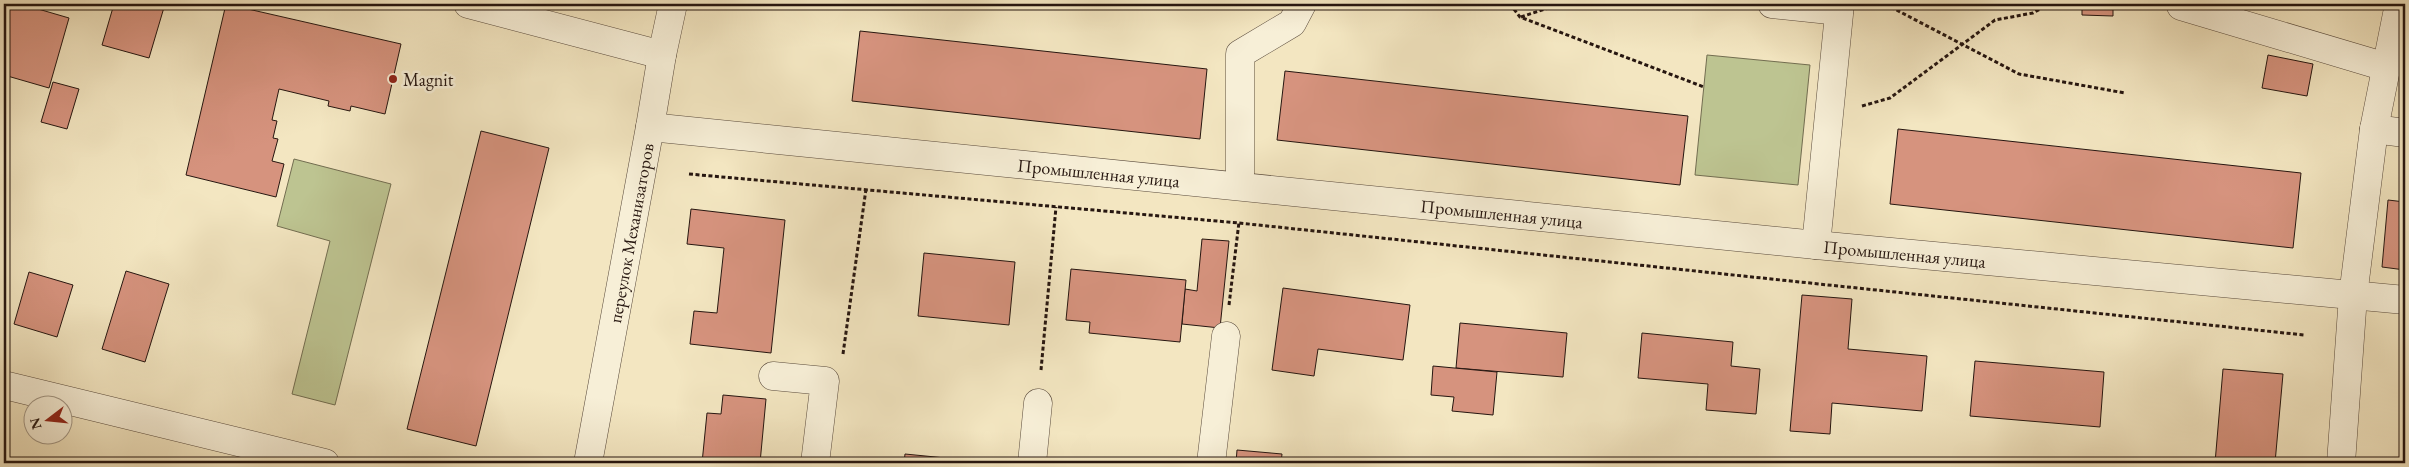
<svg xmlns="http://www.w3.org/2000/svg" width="2409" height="467" font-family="'EB Garamond',serif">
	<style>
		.green { fill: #bdc491; stroke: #726d50 }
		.building { fill: #d6937e; stroke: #261610 }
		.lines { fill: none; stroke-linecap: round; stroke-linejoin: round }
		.minor-casing { stroke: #594a3c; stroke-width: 29 }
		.path { stroke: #261610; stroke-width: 3; stroke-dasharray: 4 2.5; stroke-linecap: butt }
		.minor { stroke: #f7efd7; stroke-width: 28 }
		.poi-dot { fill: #8f2418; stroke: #f7efd7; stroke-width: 2 }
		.labels { text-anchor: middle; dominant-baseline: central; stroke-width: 5; stroke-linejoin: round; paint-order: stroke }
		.poi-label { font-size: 18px; fill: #261610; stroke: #f7efd7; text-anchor: start }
		.street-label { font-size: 18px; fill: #261610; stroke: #f7efd7 }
	</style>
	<rect width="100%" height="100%" fill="#f3e6c1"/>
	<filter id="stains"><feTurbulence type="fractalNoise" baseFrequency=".004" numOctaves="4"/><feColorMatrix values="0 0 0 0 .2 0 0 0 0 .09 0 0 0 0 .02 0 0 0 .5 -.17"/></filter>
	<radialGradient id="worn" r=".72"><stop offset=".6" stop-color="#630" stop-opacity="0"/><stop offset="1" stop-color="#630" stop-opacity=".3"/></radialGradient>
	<g class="green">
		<polygon points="1707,55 1810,65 1798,185 1695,175"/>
		<polygon points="294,159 391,184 335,405 292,394 330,241 277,226"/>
	</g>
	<g class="building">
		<polygon points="4,4 21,4 69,18 49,88 4,75"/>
		<polygon points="114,4 165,4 149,58 102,45"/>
		<polygon points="226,4 401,44 385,114 351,106 350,111 328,106 329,101 279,89 272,120 277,121 273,138 278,139 272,161 284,164 276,197 186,175"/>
		<polygon points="2082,4 2113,4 2113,16 2082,15"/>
		<polygon points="860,31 1207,69 1200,139 852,101"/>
		<polygon points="2268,55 2313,64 2307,96 2262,88"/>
		<polygon points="1285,71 1688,116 1680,185 1277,140"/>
		<polygon points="53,82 79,89 67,129 41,122"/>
		<polygon points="1898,129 2301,173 2293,248 1890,204"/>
		<polygon points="481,131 549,148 476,446 407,429"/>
		<polygon points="2388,200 2405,202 2405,270 2382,267"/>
		<polygon points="691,209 785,220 771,353 690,344 694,311 717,313 724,248 687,244"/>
		<polygon points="1202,239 1229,241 1220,328 1182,324 1185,289 1197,291"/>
		<polygon points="924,253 1015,262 1009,325 918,316"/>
		<polygon points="1071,269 1186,280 1180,342 1089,333 1090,322 1066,320"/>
		<polygon points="126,271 169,284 145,362 102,349"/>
		<polygon points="29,272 73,285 57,337 14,324"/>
		<polygon points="1283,288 1410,305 1403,360 1318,349 1314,376 1272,370"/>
		<polygon points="1802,295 1852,299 1848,349 1927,356 1922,411 1832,403 1830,434 1790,431"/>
		<polygon points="1460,323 1567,333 1563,377 1456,368"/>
		<polygon points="1642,333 1733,342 1731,366 1760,369 1756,414 1706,410 1708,384 1638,378"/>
		<polygon points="1975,361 2104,372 2100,427 1970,416"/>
		<polygon points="1433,366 1497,372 1493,415 1452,411 1454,397 1431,395"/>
		<polygon points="2223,369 2283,374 2275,463 2215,463"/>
		<polygon points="723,395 766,399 760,463 702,463 707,413 721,414"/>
		<polygon points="1237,450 1282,454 1281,463 1236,463"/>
		<polygon points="905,454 996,463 889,463 889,461 904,463"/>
	</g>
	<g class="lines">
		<g class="minor-casing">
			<g id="minor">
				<polyline points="468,4 662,55"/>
				<polyline points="1772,4 1839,11"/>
				<polyline points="2180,4 2181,6 2386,67"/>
				<path id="s1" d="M650 127 1816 245 2405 300"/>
				<polyline points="2374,129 2405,133"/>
				<polyline points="1240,186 1240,54 1292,23 1302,4"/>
				<polyline points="1816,245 1840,4"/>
				<polyline points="773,376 825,381 815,463"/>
				<polyline points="4,385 325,463"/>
				<path id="s2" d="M588 463 650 127 662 55 673 4"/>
				<polyline points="1032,463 1038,403"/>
				<polyline points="1211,463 1226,336"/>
				<polyline points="2341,463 2353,296 2374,129 2399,4"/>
			</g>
		</g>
		<g class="path">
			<polyline points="1510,4 1520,17 1704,87"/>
			<polyline points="1885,4 2019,74 2125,93"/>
			<polyline points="1521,17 1560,4"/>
			<polyline points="1862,106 1890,98 1995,20 2033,13 2049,4"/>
			<polyline points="689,174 1239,223 2304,335"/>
			<polyline points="1229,305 1239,222"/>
			<polyline points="843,354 866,189"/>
			<polyline points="1041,370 1056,207"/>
		</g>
		<use href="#minor" class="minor"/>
	</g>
	<circle class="poi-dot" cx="393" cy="79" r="5"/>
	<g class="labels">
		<g class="poi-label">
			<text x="403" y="79">Magnit</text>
		</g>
		<g class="street-label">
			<text stroke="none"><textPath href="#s1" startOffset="451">Промышленная улица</textPath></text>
			<text stroke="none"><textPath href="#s1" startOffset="856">Промышленная улица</textPath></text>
			<text stroke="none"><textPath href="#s2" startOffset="234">переулок Механизаторов</textPath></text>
			<text stroke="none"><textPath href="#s1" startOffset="1261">Промышленная улица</textPath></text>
		</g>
	</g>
	<rect width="2409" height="467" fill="none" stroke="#f3e6c1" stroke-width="20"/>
	<rect x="5" y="5" width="2399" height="457" fill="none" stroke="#261610" stroke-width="2.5"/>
	<rect x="10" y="10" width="2389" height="447" fill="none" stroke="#261610"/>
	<g transform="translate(48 420) rotate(254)"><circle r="24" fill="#f7efd7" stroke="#a39887"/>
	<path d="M0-4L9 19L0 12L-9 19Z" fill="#8f2418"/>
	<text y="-8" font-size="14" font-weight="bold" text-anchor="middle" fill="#261610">N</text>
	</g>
	<rect width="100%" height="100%" filter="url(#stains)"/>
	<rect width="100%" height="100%" fill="url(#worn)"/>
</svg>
